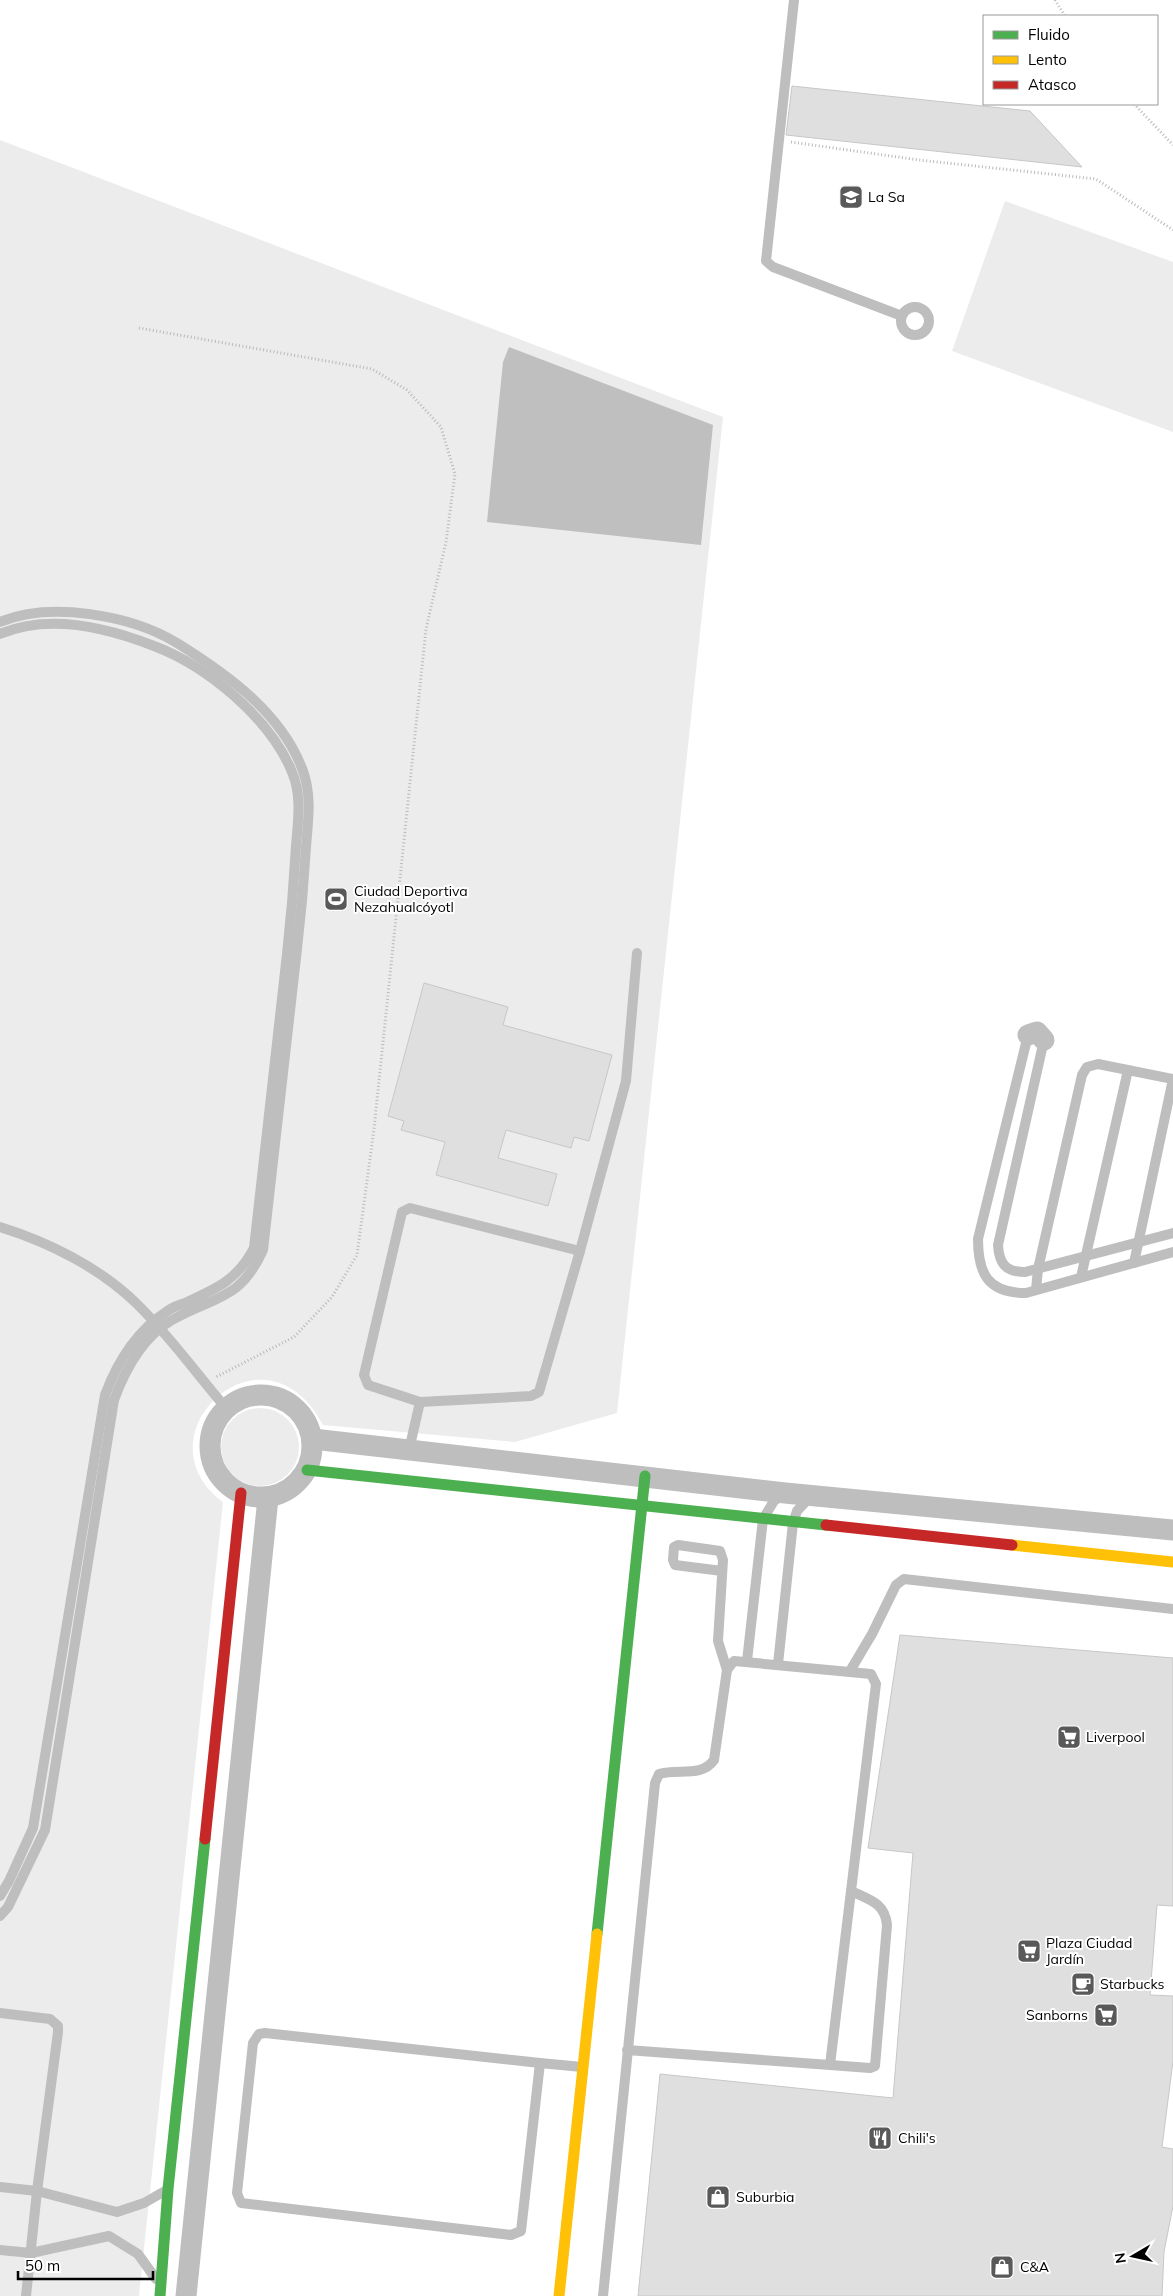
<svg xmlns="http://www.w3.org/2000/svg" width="1173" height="2296" font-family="Mulish,sans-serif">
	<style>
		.green { fill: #ececec }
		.water { fill: #bfbfbf }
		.building { fill: #dfdfdf; stroke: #c7c7c7 }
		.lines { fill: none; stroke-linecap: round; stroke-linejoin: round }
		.path { stroke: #b9b9b9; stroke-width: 3; stroke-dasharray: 1 2.5; stroke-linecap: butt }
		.lane { stroke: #bebebe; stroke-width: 10 }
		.street { stroke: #bebebe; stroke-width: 21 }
		.fast { stroke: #4caf50; stroke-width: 11 }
		.slow { stroke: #ffc107; stroke-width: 11 }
		.jam { stroke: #c62828; stroke-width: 11 }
		.labels { text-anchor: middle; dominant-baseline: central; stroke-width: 4; stroke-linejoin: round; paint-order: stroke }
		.poi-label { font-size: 14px; fill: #000; stroke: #fff; text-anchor: start }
	</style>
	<rect width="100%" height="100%" fill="#fff"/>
	<g class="green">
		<path d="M0 140 723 417 617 1413 515 1442 323 1425C264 1313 134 1436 223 1502L139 2296H0Z"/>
		<polygon points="1005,201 1173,262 1173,432 952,351"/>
		<circle cx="260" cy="1447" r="39"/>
	</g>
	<polygon class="water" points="509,347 713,425 701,545 487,522 503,362"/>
	<g class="building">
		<polygon points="792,86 1030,111 1082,167 786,135"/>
		<polygon points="424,983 508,1007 503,1025 612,1055 589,1141 574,1137 571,1148 506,1130 498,1158 557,1174 548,1206 436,1175 445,1142 401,1130 404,1121 388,1116"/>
		<polygon points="900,1635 1173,1658 1173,1906 1157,1905 1150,1995 1173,1996 1173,2061 1162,2147 1173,2149 1173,2206 1164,2252 1162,2296 638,2296 660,2074 893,2098 913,1853 868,1848"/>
	</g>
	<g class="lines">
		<g class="path">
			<polyline points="1055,0 1065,16"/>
			<polyline points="1134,104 1173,145"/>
			<polyline points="791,142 919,160 1096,179 1173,230"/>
			<polyline points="139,328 372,369 407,390 441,427 455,474 446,542 426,629 374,1129 357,1255 332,1297 294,1337 216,1377"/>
		</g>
		<g class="lane">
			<polyline points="794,0 766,261 773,267 902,316"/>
			<circle cx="915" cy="321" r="14"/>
			<path d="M0 622C50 601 131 615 177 643 227 674 282 713 303 771 312 796 308 821 306 847 304 881 301 915 297 949 286 1049 274 1149 263 1250 240 1301 214 1296 172 1320 143 1337 125 1370 114 1400L45 1830 8 1907 0 1916"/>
			<path d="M0 634C49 613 106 627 154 646 207 666 270 718 292 772 302 795 298 821 296 846 294 882 291 918 287 954 276 1052 265 1150 254 1248 238 1279 218 1288 187 1302 180 1305 172 1307 166 1312 137 1331 117 1363 105 1395L33 1828 9 1881 0 1896"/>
			<path d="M1028 1035 978 1239C978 1274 988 1293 1026 1293L1173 1252"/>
			<path d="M1044 1040 998 1245C999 1264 1006 1272 1025 1272L1173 1233"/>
			<path d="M0 1227C48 1242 99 1267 136 1303 169 1335 196 1373 226 1408"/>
			<polyline points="1134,1263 1173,1079"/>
			<polyline points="1081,1277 1128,1070"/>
			<polyline points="1036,1290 1038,1269 1082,1075 1087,1067 1098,1064 1173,1079"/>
			<polyline points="420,1402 531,1396 539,1392 580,1251"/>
			<polyline points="409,1450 420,1402 368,1385 364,1375 402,1212 410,1208 580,1251 626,1081 637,953"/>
			<polyline points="722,1571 675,1565 673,1560 674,1547 678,1545 720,1551 723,1560 718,1641 727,1670"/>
			<polyline points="747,1661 763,1519 774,1501 784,1494"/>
			<polyline points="778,1664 793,1523 797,1511 810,1497"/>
			<polyline points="850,1671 872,1634 896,1585 904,1579 1173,1609"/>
			<polyline points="0,2013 50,2019 58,2026 58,2032 37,2191 26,2296"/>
			<polygon points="265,2033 540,2063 521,2231 511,2235 241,2203 237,2193 253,2043 259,2034"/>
			<polyline points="540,2063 582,2067"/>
			<path d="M830 2065 870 2068 875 2066 887 1925C885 1903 870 1900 851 1891"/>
			<polyline points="0,2187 37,2191 117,2212 144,2203 165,2191"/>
			<polyline points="0,2250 31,2253 109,2236 138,2254 156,2279"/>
			<path d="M603 2296 655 1783 659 1774C678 1768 701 1778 714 1760L727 1670 734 1661 871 1674 876 1684 830 2065 627 2050"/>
		</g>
		<g class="street">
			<polyline points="1028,1035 1037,1032 1044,1040"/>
			<circle cx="261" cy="1446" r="51"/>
			<polyline points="313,1439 785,1493 1173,1530"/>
			<polyline points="186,2296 268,1498"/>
		</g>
		<g class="fast">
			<polyline points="307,1470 826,1525"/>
			<polyline points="597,1934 645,1476"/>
			<polyline points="160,2296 168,2189 205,1839"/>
		</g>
		<g class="slow">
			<polyline points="1012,1545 1173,1562"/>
			<polyline points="559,2296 597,1934"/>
		</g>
		<g class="jam">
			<polyline points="826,1525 1012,1545"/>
			<polyline points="205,1839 241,1493"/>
		</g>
	</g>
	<defs>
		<g id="school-square" transform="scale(1.25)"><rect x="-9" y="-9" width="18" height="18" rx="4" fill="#595959" stroke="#fff"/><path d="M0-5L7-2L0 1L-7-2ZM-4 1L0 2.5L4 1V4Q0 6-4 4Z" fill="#fff"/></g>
		<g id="stadium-square" transform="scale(1.25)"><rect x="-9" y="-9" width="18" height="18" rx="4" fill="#595959" stroke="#fff"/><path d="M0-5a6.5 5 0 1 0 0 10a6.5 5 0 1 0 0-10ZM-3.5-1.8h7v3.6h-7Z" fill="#fff"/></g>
		<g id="supermarket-square" transform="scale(1.25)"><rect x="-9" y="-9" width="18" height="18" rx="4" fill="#595959" stroke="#fff"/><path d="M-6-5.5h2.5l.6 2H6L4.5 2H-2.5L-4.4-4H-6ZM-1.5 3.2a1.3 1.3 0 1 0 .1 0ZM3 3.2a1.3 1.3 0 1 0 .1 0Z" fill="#fff"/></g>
		<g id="cafe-square" transform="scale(1.25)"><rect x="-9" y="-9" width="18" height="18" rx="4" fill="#595959" stroke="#fff"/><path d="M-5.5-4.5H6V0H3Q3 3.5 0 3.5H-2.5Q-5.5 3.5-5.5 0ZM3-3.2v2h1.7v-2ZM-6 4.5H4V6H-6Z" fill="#fff"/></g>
		<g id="restaurant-square" transform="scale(1.25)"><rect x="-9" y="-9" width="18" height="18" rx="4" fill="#595959" stroke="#fff"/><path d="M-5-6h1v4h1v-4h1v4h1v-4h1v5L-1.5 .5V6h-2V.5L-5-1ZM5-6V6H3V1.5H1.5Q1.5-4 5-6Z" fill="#fff"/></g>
		<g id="shop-square" transform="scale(1.25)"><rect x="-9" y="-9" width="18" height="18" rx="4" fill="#595959" stroke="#fff"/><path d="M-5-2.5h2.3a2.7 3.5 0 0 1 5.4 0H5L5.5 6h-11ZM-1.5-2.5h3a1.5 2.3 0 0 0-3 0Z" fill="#fff"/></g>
	</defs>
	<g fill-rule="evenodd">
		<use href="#school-square" x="851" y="197"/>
		<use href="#stadium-square" x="336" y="899"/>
		<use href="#supermarket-square" x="1069" y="1737"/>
		<use href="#supermarket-square" x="1029" y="1951"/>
		<use href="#cafe-square" x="1083" y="1984"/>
		<use href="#supermarket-square" x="1106" y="2015"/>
		<use href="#restaurant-square" x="880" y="2138"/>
		<use href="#shop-square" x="718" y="2197"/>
		<use href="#shop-square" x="1002" y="2267"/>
	</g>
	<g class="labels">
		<g class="poi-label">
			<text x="868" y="197">La Sa</text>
			<text x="354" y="891">Ciudad Deportiva<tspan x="354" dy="16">Nezahualcóyotl</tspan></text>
			<text x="1086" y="1737">Liverpool</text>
			<text x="1046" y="1943">Plaza Ciudad<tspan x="1046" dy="16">Jardín</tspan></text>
			<text x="1100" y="1984">Starbucks</text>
			<text x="1088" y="2015" text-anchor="end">Sanborns</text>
			<text x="898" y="2138">Chili's</text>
			<text x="736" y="2197">Suburbia</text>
			<text x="1020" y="2267">C&amp;A</text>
		</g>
	</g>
	<rect x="983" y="15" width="175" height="90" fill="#ffffff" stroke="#999999"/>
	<rect x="993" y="31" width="25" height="8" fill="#4caf50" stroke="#999999"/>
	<text x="1028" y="40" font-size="15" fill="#000000">Fluido</text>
	<rect x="993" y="56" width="25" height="8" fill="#ffc107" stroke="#999999"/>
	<text x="1028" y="65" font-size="15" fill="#000000">Lento</text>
	<rect x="993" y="81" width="25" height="8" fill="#c62828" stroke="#999999"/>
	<text x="1028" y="90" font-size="15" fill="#000000">Atasco</text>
	<g transform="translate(1133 2256) rotate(261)" stroke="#ffffff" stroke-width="4" paint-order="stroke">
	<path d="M0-4L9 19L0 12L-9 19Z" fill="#000000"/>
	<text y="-8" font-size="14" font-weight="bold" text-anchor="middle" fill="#000000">N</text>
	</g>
	<path d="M18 2271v8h135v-8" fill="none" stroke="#000000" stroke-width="2.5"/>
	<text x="25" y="2271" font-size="15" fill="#000000" stroke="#ffffff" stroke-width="4" paint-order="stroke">50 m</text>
</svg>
